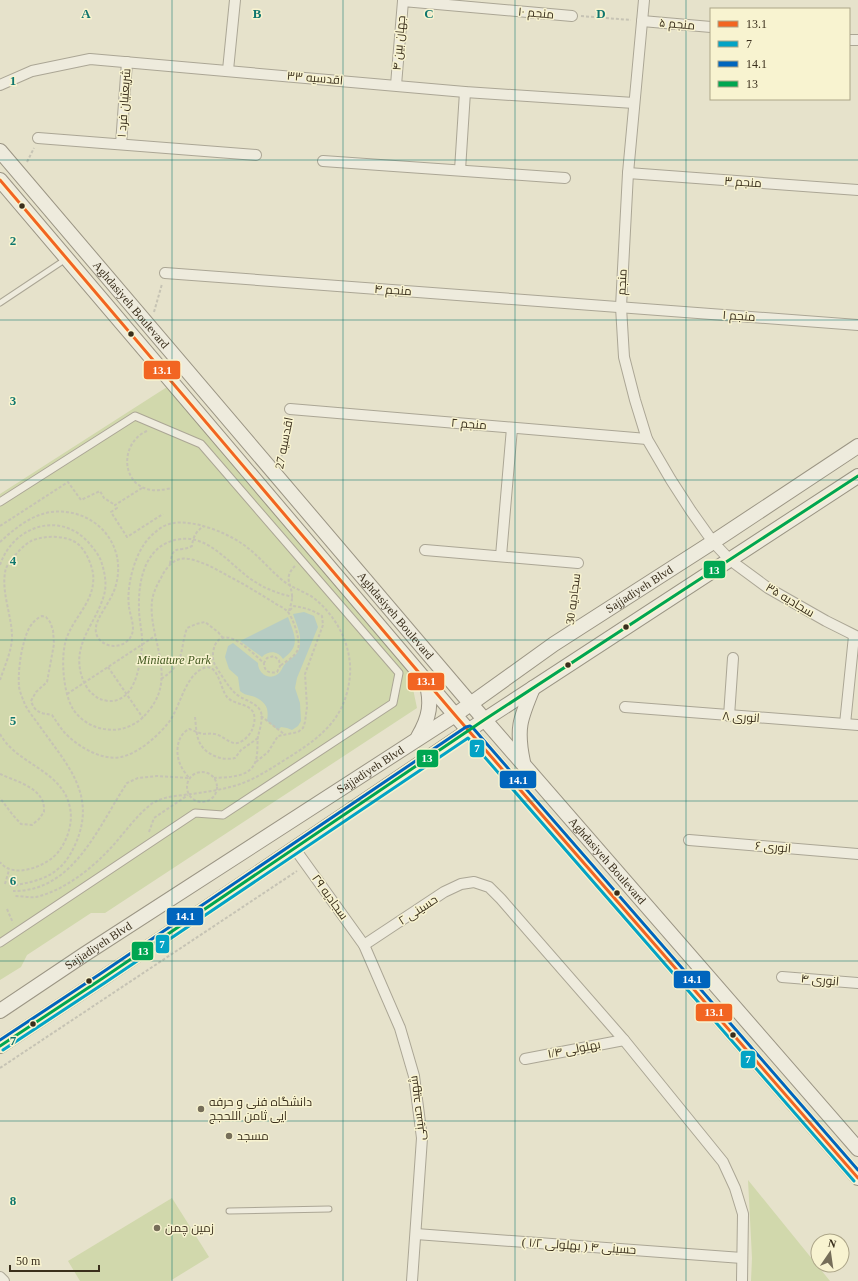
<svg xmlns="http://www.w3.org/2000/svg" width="858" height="1281" font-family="'Times New Roman',Cairo,serif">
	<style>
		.green { fill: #d1d8ac }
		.water { fill: #b7ccc3 }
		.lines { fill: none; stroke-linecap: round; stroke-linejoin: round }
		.service-casing { stroke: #aba695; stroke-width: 7 }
		.pedestrian-casing { stroke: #aba695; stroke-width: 9 }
		.minor-casing { stroke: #aba695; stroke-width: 12 }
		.secondary-casing { stroke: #9b9584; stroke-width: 16 }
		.path { stroke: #c6c3b4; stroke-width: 2; stroke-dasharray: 3 2; stroke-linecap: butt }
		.service { stroke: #eeebdd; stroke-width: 5 }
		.pedestrian { stroke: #eeebdd; stroke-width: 7 }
		.minor { stroke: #eeebdd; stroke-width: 10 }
		.secondary { stroke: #eeebdd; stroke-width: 14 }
		.bus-1-casing { stroke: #f8f3d0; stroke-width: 6 }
		.bus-2-casing { stroke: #f8f3d0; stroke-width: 6 }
		.bus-3-casing { stroke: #f8f3d0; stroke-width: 6 }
		.bus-4-casing { stroke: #f8f3d0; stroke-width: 6 }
		.bus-1 { stroke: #f26522; stroke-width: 3 }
		.bus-2 { stroke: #03a3c5; stroke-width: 3 }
		.bus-3 { stroke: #0065bd; stroke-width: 3 }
		.bus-4 { stroke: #00a651; stroke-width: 3 }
		.grid { fill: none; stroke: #0f766e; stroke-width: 1; stroke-opacity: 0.55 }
		.bus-dot { fill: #3a2f1c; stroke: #f8f3d0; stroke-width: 1.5 }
		.poi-dot { fill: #766e59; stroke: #f8f3d0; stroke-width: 1.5 }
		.labels { text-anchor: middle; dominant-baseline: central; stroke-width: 3; stroke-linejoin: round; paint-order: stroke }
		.street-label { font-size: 12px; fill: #3a2f1c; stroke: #f8f3d0 }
		.park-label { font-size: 12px; font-style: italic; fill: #425820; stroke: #f8f3d0 }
		.poi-label { font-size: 12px; fill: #3a2f1c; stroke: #f8f3d0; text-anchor: start }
		.grid-label { font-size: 13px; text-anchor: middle; font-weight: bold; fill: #0f766e; stroke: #f8f3d0; stroke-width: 3; stroke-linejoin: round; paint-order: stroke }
		.line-badge { stroke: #f8f3d0; stroke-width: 1.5 }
		.badge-label { font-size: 11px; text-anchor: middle; font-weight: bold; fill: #fff }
	</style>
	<rect width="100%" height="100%" fill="#e6e2cb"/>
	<g class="green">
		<polygon points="167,387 408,665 417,708 105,913 91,913 27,955 21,967 0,980 0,494"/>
		<polygon points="748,1180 830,1281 751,1281 752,1258"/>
		<polygon points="172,1198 209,1257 170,1281 80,1281 68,1261"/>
	</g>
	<g class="water">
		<path d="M304 612 314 616 318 627 297 678 295 688 300 703 301 721 298 726 292 730 287 728 281 727 278 730 267 721C269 709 267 703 255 697 249 695 244 695 240 691L238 677 229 669 225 657 228 646 233 643 258 663C258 673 268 681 278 674 282 671 282 667 285 664 293 656 300 655 300 642 301 633 296 623 293 614Z"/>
		<path d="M288 617C295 637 301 645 283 659 278 651 269 650 262 657L240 641Z"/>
	</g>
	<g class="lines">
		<g class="service-casing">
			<g id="service">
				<polyline points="0,303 66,259"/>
				<polyline points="229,1211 329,1209"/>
			</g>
		</g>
		<g class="pedestrian-casing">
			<polyline id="pedestrian" points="0,502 135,416 201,444 399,673 393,703 223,815 195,813 0,943"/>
		</g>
		<g class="minor-casing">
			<g id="minor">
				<polyline points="644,0 628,173 621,307 624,357 635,400 647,439 671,480 691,511 713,542 730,560 768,588 826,621 858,637"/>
				<polyline points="642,21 711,27"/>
				<polyline points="849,40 858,40"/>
				<polyline points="228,70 235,0"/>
				<polyline points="0,85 32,71 90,59 465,92 634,103"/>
				<polyline points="396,85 403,1 572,16"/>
				<polyline points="38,138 256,155"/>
				<polyline points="121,144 127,62"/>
				<polyline points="323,161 565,178"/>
				<polyline points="460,170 465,92"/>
				<polyline points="628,173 858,190"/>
				<polyline points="165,273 858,325"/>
				<polyline points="290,409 647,439"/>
				<polyline points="425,550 578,563"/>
				<polyline points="501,556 512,428"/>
				<polyline points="625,707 858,725"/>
				<polyline points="729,716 733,658"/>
				<polyline points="845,724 854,636"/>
				<polyline points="689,840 858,854"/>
				<polyline points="295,849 364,945 400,1028 414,1076 422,1138 412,1281"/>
				<polyline points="364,945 444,892 461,884 474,882 489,887 501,899 624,1040 723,1162 735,1188 743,1214 742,1281"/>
				<polyline points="782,977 858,983"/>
				<polyline points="525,1059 624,1040"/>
				<polyline points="416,1234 742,1258"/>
				<polyline points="0,1277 4,1281"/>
			</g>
		</g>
		<g class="secondary-casing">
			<g id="secondary">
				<path id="s1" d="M0 151 470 703 858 1149"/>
				<polyline points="0,180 455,715 858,1178"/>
				<path d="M418 737C430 717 432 703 426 681"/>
				<path d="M523 762C516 729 520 719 533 688"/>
				<path id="s2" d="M0 1011 85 954 455 715 554 644 713 542 858 446"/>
				<polyline points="0,1046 103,978 484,720 858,476"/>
			</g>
		</g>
		<g class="path">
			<polyline points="581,16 631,20"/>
			<polyline points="27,162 34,148"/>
			<polyline points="154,312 162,284"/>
			<path d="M147 431C127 439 120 467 136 483 139 485 141 487 144 488 153 492 162 490 172 488"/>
			<polyline points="281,461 288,420"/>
			<polyline points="142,488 115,505 117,508 111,512 127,537 163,514"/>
			<polyline points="0,526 68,482 81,500 100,491 104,498 115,505"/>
			<path d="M0 542C14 529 31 515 51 512 95 507 129 545 115 588 111 601 97 617 96 627 95 632 97 638 101 641 111 650 128 646 132 634 135 626 130 615 129 607 126 586 135 551 151 536 157 530 165 524 174 523 194 520 225 532 241 543 258 554 270 571 286 583 295 589 306 592 315 599 337 617 352 646 350 675 346 721 318 739 283 761 267 771 252 781 234 786 220 790 206 792 191 794 177 796 162 796 150 805 133 819 121 838 105 854 87 872 62 891 36 897 30 898 22 896 15 896"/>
			<path d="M170 564C173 543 179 553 192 546 193 537 196 531 204 526"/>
			<path d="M0 565C13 526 60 510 89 543 94 549 100 556 102 564 105 574 107 585 104 595 96 624 71 644 82 677 84 683 88 691 94 695 98 699 102 700 108 701 135 703 140 666 142 646 143 634 139 621 139 609 138 578 146 543 181 539 211 535 234 570 257 583 268 590 280 594 293 597"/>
			<path d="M289 611C290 607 292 602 292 598 293 585 282 579 295 566"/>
			<polyline points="571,617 577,572"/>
			<polyline points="108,667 143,718"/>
			<path d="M161 679C186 663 179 651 187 628L196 624 205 622 218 632 223 638"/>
			<path d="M0 680C4 668 12 650 12 637 12 615 0 590 6 568 11 559 22 546 31 541 44 535 67 535 78 544 86 551 91 563 93 573 96 600 76 614 67 637 60 654 63 693 73 709 78 717 87 724 96 727 108 731 120 731 132 725 140 721 145 716 150 709 177 675 148 637 152 601 153 593 157 585 161 578 164 571 170 563 177 560 185 556 197 561 205 564 215 568 224 574 234 579 247 586 260 594 273 602 277 605 283 607 287 611 293 617 301 641 298 649 295 657 286 661 280 666"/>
			<polyline points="67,694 155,636"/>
			<polyline points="261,716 284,734"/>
			<path d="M195 717C196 725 196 738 201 745 208 756 224 761 235 758L241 750 258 738"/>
			<path d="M0 734C17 765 63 770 70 808 73 822 68 839 59 851 48 866 13 880 0 862"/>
			<path d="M256 762 268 752 278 736 298 732 303 728 305 722 307 707 305 674 323 625 322 616C313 610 305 608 294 606L288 612"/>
			<circle cx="202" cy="787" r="15"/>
			<path d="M0 774C15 781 37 786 43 802 44 805 44 809 44 812L39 819 32 825 21 824 12 814 0 798"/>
			<path d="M214 778C228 777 251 778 256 760 258 753 257 744 258 736 260 729 263 719 261 712 257 702 242 700 235 693 230 689 217 669 214 663 212 657 213 650 215 645 226 623 254 655 264 663 264 671 269 674 277 672L280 666 279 660 274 656 267 658 264 663"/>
			<polyline points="149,832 154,818 188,795"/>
			<polyline points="5,884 9,870"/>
			<path d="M10 886C41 881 61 876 75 845 98 794 66 764 39 725 34 718 27 710 24 702 22 697 20 692 19 687 18 674 20 656 24 642 27 631 31 621 42 616L46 617 50 622 53 630 54 644 47 682 36 692 31 701C35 713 41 713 52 715 56 721 60 727 64 732 77 746 101 761 121 757 139 753 158 736 169 722 180 707 184 680 200 670 218 658 220 689 227 697 234 705 248 703 253 712 256 718 254 725 252 730 250 734 246 739 242 741 232 748 225 736 215 734 211 733 207 734 203 734 198 733 193 730 189 729 177 735 175 752 180 764 182 769 186 774 189 778L157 776 138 778 127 783C99 825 74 892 13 891"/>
			<polyline points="7,909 13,923"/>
			<polyline points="0,1068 297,871"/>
		</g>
		<use href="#service" class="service"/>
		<use href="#pedestrian" class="pedestrian"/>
		<use href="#minor" class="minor"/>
		<use href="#secondary" class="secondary"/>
		<g class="bus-1-casing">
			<polyline id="bus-1" points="0,180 455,715 858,1178"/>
		</g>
		<g class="bus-2-casing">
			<polyline id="bus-2" points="3,1050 106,982 468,738 854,1181"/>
		</g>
		<g class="bus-3-casing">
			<polyline id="bus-3" points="0,1040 100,974 466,727 470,726 473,728 858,1170"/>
		</g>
		<g class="bus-4-casing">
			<polyline id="bus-4" points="0,1046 103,978 484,720 858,476"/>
		</g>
		<use href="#bus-1" class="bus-1"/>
		<use href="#bus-2" class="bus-2"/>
		<use href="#bus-3" class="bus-3"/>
		<use href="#bus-4" class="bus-4"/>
	</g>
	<path class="grid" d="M172 0V1281M343 0V1281M515 0V1281M686 0V1281M0 160H858M0 320H858M0 480H858M0 640H858M0 801H858M0 961H858M0 1121H858"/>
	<g class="bus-dot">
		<circle cx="22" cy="206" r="3.5"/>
		<circle cx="131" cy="334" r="3.5"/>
		<circle cx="626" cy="627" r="3.5"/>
		<circle cx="568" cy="665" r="3.5"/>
		<circle cx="617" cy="893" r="3.5"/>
		<circle cx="89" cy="981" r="3.5"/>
		<circle cx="33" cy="1024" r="3.5"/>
		<circle cx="733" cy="1035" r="3.5"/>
	</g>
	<g class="poi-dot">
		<circle cx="201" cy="1109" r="4"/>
		<circle cx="229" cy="1136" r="4"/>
		<circle cx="157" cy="1228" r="4"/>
	</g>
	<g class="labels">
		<g class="street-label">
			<text transform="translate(536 13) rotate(5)">منجم ۱۰</text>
			<text transform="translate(677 24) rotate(5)">منجم ۵</text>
			<text transform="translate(399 43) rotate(-85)">جهان بین ۴</text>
			<text transform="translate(315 78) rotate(5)">اقدسیه ۳۳</text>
			<text transform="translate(124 103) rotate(-86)">شریعتیان فرد ۱</text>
			<text transform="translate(743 182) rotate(4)">منجم ۳</text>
			<text transform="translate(622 282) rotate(-87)">منجم</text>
			<text transform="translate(393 290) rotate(4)">منجم ۴</text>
			<text stroke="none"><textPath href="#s1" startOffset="202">Aghdasiyeh Boulevard</textPath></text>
			<text transform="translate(739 316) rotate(4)">منجم ۱</text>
			<text transform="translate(469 424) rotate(5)">منجم ۲</text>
			<text transform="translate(284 443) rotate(-79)">اقدسیه 27</text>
			<text stroke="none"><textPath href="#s2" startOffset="766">Sajjadiyeh Blvd</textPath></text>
			<text transform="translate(573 599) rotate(-83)">سجادیه 30</text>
			<text transform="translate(790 600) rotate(31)">سجادیه ۳۵</text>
			<text stroke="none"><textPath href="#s1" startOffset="610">Aghdasiyeh Boulevard</textPath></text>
			<text transform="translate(741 717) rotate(4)">انوری ۸</text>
			<text stroke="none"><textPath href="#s2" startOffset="442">Sajjadiyeh Blvd</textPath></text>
			<text transform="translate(773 847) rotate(5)">انوری ۶</text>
			<text stroke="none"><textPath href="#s1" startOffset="934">Aghdasiyeh Boulevard</textPath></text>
			<text transform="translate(330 897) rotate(54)">سجادیه ۲۹</text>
			<text transform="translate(418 910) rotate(-33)">حسینی ۲</text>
			<text stroke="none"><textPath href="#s2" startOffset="118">Sajjadiyeh Blvd</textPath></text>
			<text transform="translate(820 980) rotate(5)">انوری ۴</text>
			<text transform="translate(574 1049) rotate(-11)">بهلولی ۱/۴</text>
			<text transform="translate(417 1108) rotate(-97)">شهید حسینی</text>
			<text transform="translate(579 1246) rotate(4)">حسینی ۴ ( بهلولی ۱/۲ )</text>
		</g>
		<g class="park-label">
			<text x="174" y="660">Miniature Park</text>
		</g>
		<g class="poi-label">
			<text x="209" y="1102">دانشگاه فنی و حرفه<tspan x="209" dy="14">ایی ثامن اللحجج</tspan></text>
			<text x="237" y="1136">مسجد</text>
			<text x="165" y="1228">زمین چمن</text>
		</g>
	</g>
	<g class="grid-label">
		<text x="86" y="18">A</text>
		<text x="257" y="18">B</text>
		<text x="429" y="18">C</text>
		<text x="601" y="18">D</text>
		<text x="13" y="85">1</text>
		<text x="13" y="245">2</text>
		<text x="13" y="405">3</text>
		<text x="13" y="565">4</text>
		<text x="13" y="725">5</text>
		<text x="13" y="885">6</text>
		<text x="13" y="1045">7</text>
		<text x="13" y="1205">8</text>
	</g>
	<g class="line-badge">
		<rect x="143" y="360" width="38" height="20" rx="4" fill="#f26522"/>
		<rect x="703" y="560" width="23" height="19" rx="4" fill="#00a651"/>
		<rect x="407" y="672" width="38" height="19" rx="4" fill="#f26522"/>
		<rect x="469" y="739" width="16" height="19" rx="4" fill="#03a3c5"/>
		<rect x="416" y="749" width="23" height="19" rx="4" fill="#00a651"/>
		<rect x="499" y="770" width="38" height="19" rx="4" fill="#0065bd"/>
		<rect x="166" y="907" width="38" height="19" rx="4" fill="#0065bd"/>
		<rect x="155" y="934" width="15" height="20" rx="4" fill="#03a3c5"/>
		<rect x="131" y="941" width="23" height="20" rx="4" fill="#00a651"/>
		<rect x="673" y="970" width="38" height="19" rx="4" fill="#0065bd"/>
		<rect x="695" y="1003" width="38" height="19" rx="4" fill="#f26522"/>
		<rect x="740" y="1050" width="16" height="19" rx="4" fill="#03a3c5"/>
	</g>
	<g class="badge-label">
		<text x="162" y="374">13.1</text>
		<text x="714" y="574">13</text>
		<text x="426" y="685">13.1</text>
		<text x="477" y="752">7</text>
		<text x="427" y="762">13</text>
		<text x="518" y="784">14.1</text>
		<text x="185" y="920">14.1</text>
		<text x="162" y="948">7</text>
		<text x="143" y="955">13</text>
		<text x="692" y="983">14.1</text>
		<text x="714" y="1016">13.1</text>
		<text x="748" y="1063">7</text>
	</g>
	<rect x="710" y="8" width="140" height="92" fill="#f8f3d0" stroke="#aca588"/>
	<rect x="718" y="21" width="20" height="6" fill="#f26522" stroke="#aca588"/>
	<text x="746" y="28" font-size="12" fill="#3a2f1c">13.1</text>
	<rect x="718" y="41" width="20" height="6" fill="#03a3c5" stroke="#aca588"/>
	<text x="746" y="48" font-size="12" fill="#3a2f1c">7</text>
	<rect x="718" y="61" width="20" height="6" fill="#0065bd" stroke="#aca588"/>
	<text x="746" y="68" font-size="12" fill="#3a2f1c">14.1</text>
	<rect x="718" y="81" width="20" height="6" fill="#00a651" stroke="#aca588"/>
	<text x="746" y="88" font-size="12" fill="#3a2f1c">13</text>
	<g transform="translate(830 1253) rotate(13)"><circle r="19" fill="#f8f3d0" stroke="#aca588"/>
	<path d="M0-3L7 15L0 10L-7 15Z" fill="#766e59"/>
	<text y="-6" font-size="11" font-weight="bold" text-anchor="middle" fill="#3a2f1c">N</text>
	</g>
	<path d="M10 1265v6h89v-6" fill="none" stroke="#3a2f1c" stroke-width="2"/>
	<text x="16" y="1265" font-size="12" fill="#3a2f1c" stroke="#f8f3d0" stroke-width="3" paint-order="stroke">50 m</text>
</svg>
